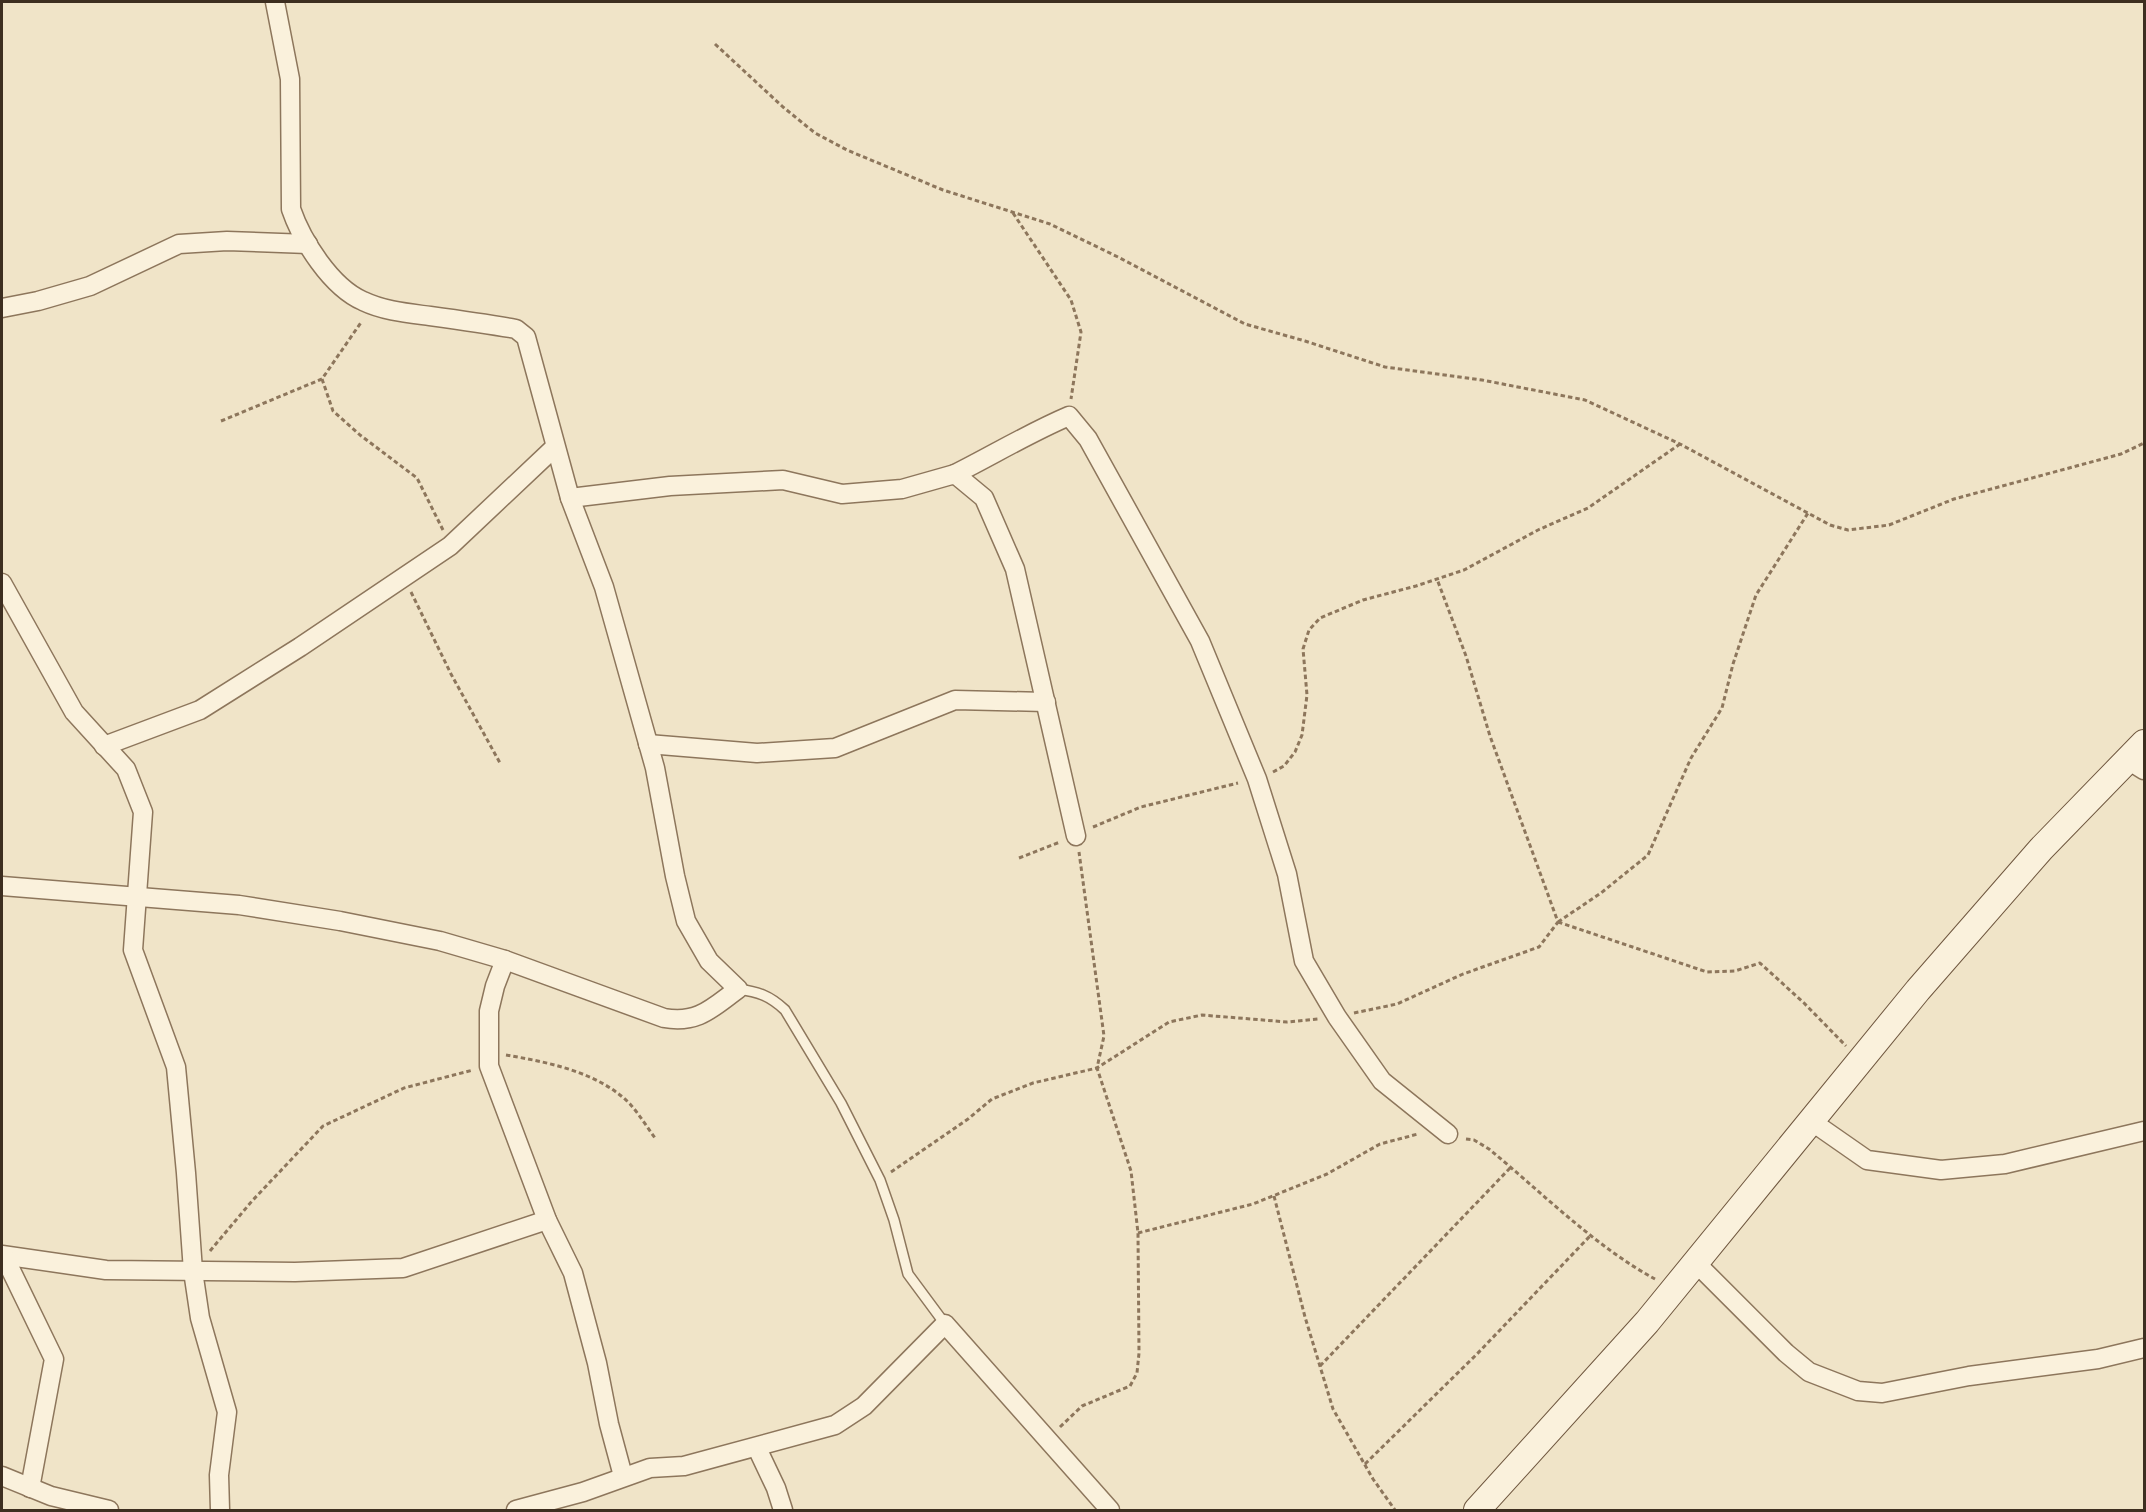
<svg xmlns="http://www.w3.org/2000/svg" width="2146" height="1512" font-family="Lora,serif">
	<style>
		.lines { fill: none; stroke-linecap: round; stroke-linejoin: round }
		.lane-casing { stroke: #8d765c; stroke-width: 12 }
		.street-casing { stroke: #8d765c; stroke-width: 21 }
		.secondary-casing { stroke: #6f573f; stroke-width: 28 }
		.path { stroke: #8d765c; stroke-width: 3; stroke-dasharray: 4.5 3; stroke-linecap: butt }
		.lane { stroke: #faf1dc; stroke-width: 9 }
		.street { stroke: #faf1dc; stroke-width: 18 }
		.secondary { stroke: #faf1dc; stroke-width: 26 }
	</style>
	<rect width="100%" height="100%" fill="#f0e4c8"/>
	<g class="lines">
		<g class="lane-casing">
			<path id="lane" d="M738 989C758 992 769 995 785 1010L841 1103 880 1180 894 1220 908 1274 945 1324"/>
		</g>
		<g class="street-casing">
			<g id="street">
				<polyline points="2,308 38,301 90,286 179,244 227,241 308,244"/>
				<path d="M955 474C993 455 1029 433 1069 416L1088 439 1200 641 1257 779 1287 874 1304 961 1337 1017 1382 1081 1448 1134"/>
				<polyline points="570,498 670,486 783,480 842,494 902,489 955,474 984,498 1015,569 1076,836"/>
				<polyline points="2,583 74,712 126,769 143,812 133,950 176,1067 186,1173 193,1271 200,1318 227,1412 219,1475 220,1510"/>
				<polyline points="648,744 757,753 835,748 955,700 1046,702"/>
				<polyline points="104,746 200,710 300,647 450,546 555,447"/>
				<polyline points="2128,760 2144,770"/>
				<path d="M2 886 239 905 340 921 440 941 505 960 664 1018C698 1024 712 1008 738 989L709 961 686 921 675 876 655 768 604 587 570 498 526 337 516 329C488 324 459 320 430 316 407 313 384 311 363 301 331 287 302 241 291 209L290 79 275 2"/>
				<polyline points="505,960 495,986 489,1011 489,1066 547,1220 573,1273 597,1363 609,1424 623,1476"/>
				<polyline points="1811,1121 1867,1160 1941,1170 2005,1164 2144,1131"/>
				<polyline points="2,1255 106,1270 295,1272 403,1268 547,1220"/>
				<polyline points="4,1256 54,1359 30,1488"/>
				<polyline points="1696,1263 1786,1353 1809,1372 1858,1391 1882,1393 1969,1376 2098,1359 2144,1348"/>
				<polyline points="757,1448 776,1488 783,1510"/>
				<polyline points="2,1476 51,1496 109,1510"/>
				<polyline points="516,1510 583,1492 650,1468 684,1466 835,1425 864,1406 945,1324 1110,1510"/>
			</g>
		</g>
		<g class="secondary-casing">
			<polyline id="secondary" points="1477,1510 1647,1322 1918,990 2041,849 2144,743"/>
		</g>
		<g class="path">
			<polyline points="715,44 783,107 815,133 847,150 943,190 1050,224 1118,257 1245,324 1305,341 1385,367 1482,380 1585,400 1680,444 1830,525 1848,530 1889,525 1954,499 2121,454 2144,443"/>
			<polyline points="1013,213 1071,300 1081,332 1071,399"/>
			<polyline points="322,379 333,411 360,435 417,478 443,530"/>
			<polyline points="221,421 322,379 362,321"/>
			<polyline points="411,592 451,674 500,763"/>
			<polyline points="1273,772 1284,766 1295,752 1302,735 1307,695 1303,649 1309,630 1320,618 1363,600 1416,586 1464,570 1538,530 1588,508 1680,444"/>
			<polyline points="1093,827 1141,807 1238,783"/>
			<polyline points="1019,858 1060,842"/>
			<polyline points="1558,922 1601,893 1648,855 1691,758 1722,708 1733,664 1756,595 1808,513"/>
			<polyline points="1558,922 1707,972 1735,971 1760,963 1804,1003 1846,1046"/>
			<polyline points="1354,1013 1397,1004 1463,974 1539,947 1558,922 1490,736 1466,656 1437,579"/>
			<path d="M506 1055C547 1062 599 1072 630 1104 639 1114 647 1127 655 1138"/>
			<path d="M1466 1139 1474 1140 1489 1149C1540 1191 1597 1248 1655 1279"/>
			<polyline points="891,1172 968,1119 992,1099 1033,1083 1097,1068 1169,1022 1202,1015 1287,1022 1318,1019"/>
			<polyline points="1274,1196 1305,1317 1333,1409 1373,1479 1395,1510"/>
			<polyline points="1138,1233 1253,1204 1327,1174 1380,1144 1418,1134"/>
			<polyline points="210,1251 252,1201 323,1126 404,1088 473,1070"/>
			<polyline points="1320,1366 1511,1167"/>
			<polyline points="1060,1427 1082,1406 1130,1386 1137,1373 1139,1353 1138,1233 1131,1171 1097,1068 1104,1036 1079,852"/>
			<polyline points="1365,1464 1477,1354 1591,1235"/>
		</g>
		<use href="#lane" class="lane"/>
		<use href="#street" class="street"/>
		<use href="#secondary" class="secondary"/>
	</g>
	<rect width="2146" height="1512" fill="none" stroke="#3d2e20" stroke-width="6"/>
</svg>
